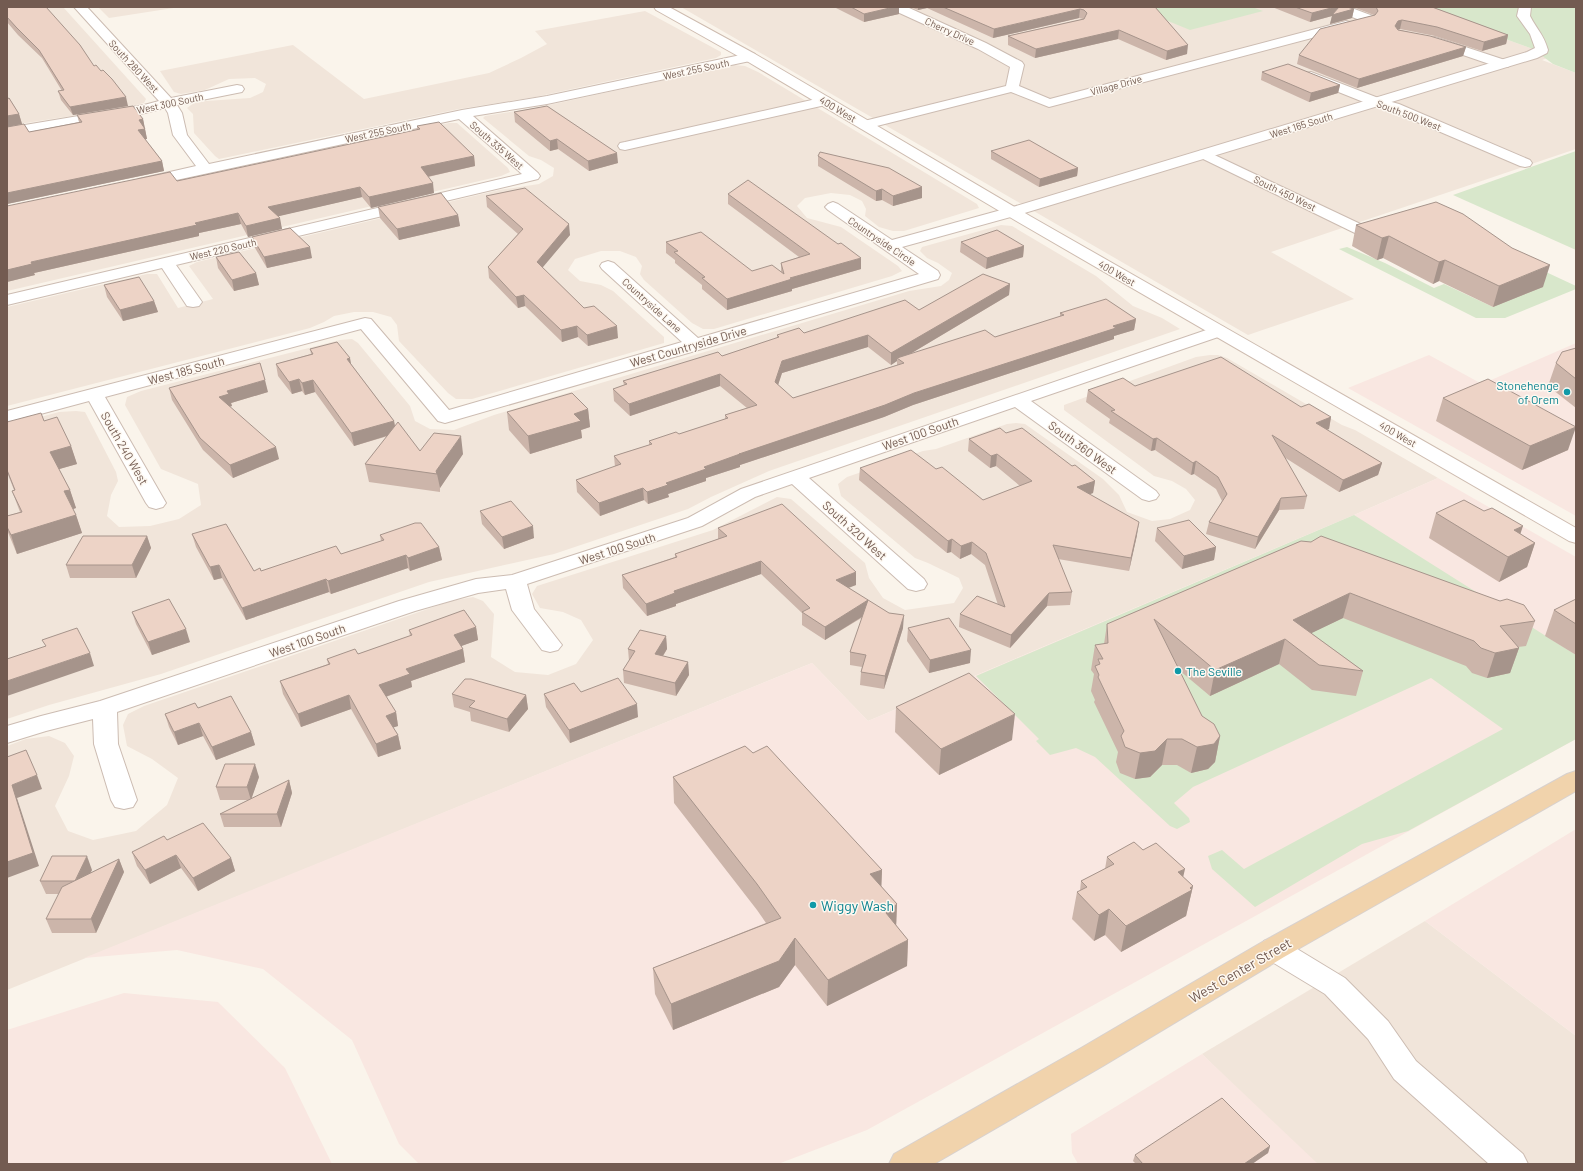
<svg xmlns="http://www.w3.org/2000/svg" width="1583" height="1171" font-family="Barlow,sans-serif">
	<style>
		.residential { fill: #f1e5da }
		.commercial { fill: #f9e7e1 }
		.green { fill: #d8e7cb }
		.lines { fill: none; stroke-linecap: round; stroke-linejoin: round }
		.minor-casing { stroke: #ccbcb2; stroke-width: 2 }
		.tertiary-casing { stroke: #ccbcb2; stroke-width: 2 }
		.secondary-casing { stroke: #cebcb0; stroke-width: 2 }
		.primary-casing { stroke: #d8d1ce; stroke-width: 2 }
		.minor { fill: #fff; fill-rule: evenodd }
		.tertiary { fill: #fff; fill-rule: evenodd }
		.secondary { fill: #fff; fill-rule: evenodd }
		.primary { fill: #f1d3ac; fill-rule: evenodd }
		.wall { fill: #ccb5aa; fill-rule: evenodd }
		.shaded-wall { fill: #a6948b }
		.building { fill: #edd3c6; stroke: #a6948b }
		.culture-dot { fill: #0f9aa8; stroke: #fdf8f1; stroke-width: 1.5 }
		.labels { text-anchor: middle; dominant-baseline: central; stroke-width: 3; stroke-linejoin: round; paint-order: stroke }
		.far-street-label { font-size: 10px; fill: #735b51; stroke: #fdf8f1 }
		.street-label { font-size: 12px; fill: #735b51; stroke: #fdf8f1 }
		.culture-label { font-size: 12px; fill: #0d838f; stroke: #fdf8f1; text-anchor: end }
		.near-culture-label { font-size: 14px; fill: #0d838f; stroke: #fdf8f1; text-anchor: start }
		.near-street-label { font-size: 14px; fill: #735b51; stroke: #fdf8f1 }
	</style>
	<rect width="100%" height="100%" fill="#faf4eb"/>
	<g class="residential">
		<polygon points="7,7 63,7 146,99 144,103 128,107 7,126"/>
		<polygon points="98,7 180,7 109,18"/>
		<polygon points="681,7 1417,7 1533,49 1550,57 1542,60 1576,73 1576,149 1271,252 1354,299 1248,335"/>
		<polygon points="645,11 721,52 721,55 716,58 535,97 459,109 219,159 215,156 194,133 193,114 187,108 194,103 206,101 250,98 263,92 266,84 255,78 229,79 205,90 181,94 174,92 160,71 293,45 364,99 489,73 521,58 547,44 535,31"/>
		<polygon points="734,65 745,66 758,72 977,204 979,208 904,231 893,231 879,227 865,216 866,209 862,201 850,195 831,193 805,198 797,206 807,218 841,227 898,266 902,271 892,276 714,329 703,329 692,323 644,280 640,274 642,266 636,257 620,251 601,251 575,259 568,270 580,281 601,285 613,291 664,337 664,343 472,399 456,399 448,393 399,341 397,325 391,317 373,312 354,312 334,316 324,322 310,328 7,406 7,307 147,274 157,274 178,308 213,299 189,266 197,262 499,190 539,184 553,176 554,168 541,160 529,156 483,118 485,116 540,107"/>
		<polygon points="449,123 457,123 508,168 510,172 501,176 7,291 7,218"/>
		<polygon points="1001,225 1012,226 1096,276 1133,306 1162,318 1180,329 769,471 711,497 688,509 554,554 429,582 161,674 49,705 7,719 7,426 59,412 76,411 85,412 116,472 118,481 111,495 107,516 119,527 150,526 179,519 201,505 198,484 161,469 125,405 127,397 141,391 340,340 352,339 358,343 410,406 415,421 430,429 454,430 494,415 909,291 941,286 949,280 952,273 938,263 927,258 920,251 922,247"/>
		<polygon points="1210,355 1218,355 1227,358 1342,425 1355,430 1438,478 1354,515 868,721 812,663 7,990 7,746 26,739 49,736 65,743 74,756 69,776 55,806 68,831 93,840 136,831 167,805 178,778 152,759 127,746 123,725 128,714 144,706 451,601 473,597 483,601 494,614 491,657 515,672 548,675 576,664 593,640 581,620 563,612 540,608 532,594 537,586 713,530 777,497 791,499 865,563 869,578 883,598 905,610 954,603 963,588 959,578 928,563 915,558 841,496 838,484 847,477 923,451 936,449 1007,424 1016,423 1025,424 1103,479 1119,495 1127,512 1152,521 1170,519 1190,510 1195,500 1186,489 1172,481 1154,476 1064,410 1064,405 1196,357"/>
		<polygon points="1425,921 1576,1036 1576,1164 1314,1164 1202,1054"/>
	</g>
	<g class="commercial">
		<polygon points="1576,343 1576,516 1348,388 1429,355 1482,384"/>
		<polygon points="1438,478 1576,557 1576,739 867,1130 778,1164 419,1164 399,1144 352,1040 263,969 177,950 84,958 812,663 868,721 1354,515"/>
		<polygon points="1576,829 1576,1036 1425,921"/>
		<polygon points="124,993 218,1002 285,1068 332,1164 7,1164 7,1030"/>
		<polygon points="1202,1054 1318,1164 1078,1164 1072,1153 1071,1134"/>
	</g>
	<g class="green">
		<polygon points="1134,7 1252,7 1263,11 1190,30"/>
		<polygon points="1417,7 1576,7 1576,73 1553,64 1533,49"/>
		<polygon points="1576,151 1576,250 1453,195"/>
		<polygon points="1433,219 1576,286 1576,289 1505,318 1476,318 1339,249 1347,247 1385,263 1434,288 1444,284 1493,307"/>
		<polygon points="1354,515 1576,655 1576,739 1408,831 1362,844 1255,907 1212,869 1208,856 1222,850 1244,869 1503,729 1431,678 1193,787 1174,803 1189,818 1190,822 1177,829 1170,826 1095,757 1076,748 1050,755 1036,741 1039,739 976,676"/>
	</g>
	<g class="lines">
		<g class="minor-casing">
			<g id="minor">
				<polygon points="74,7 87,7 171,98 237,85 242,86 244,89 242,92 177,105 182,113 187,135 209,164 462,110 547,96 750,53 755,54 756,57 755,60 750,61 547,104 473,116 538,173 540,176 538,179 176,265 202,302 199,306 193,307 187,306 162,268 7,305 7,295 522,174 459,119 144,187 139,185 136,182 139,179 196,166 173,135 168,113 165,108 145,113 7,136 7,128 144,105 159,101"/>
				<polygon points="891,7 907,7 986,43 1022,62 1024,65 1019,86 1050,99 1346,21 1350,22 1352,25 1350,28 1049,107 1011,92 865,129 860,128 858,125 860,122 1006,86 1010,67 978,49 893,10"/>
				<polygon points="1332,7 1349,7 1373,16 1375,19 1373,22 1365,22 1334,10"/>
				<polygon points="1435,37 1508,61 1510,64 1508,67 1498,67 1431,44 1429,41 1431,38"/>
				<polygon points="1311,72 1381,99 1399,104 1530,160 1532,163 1530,166 1525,167 1520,166 1389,110 1371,105 1306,79 1304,76 1306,73"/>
				<polygon points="825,97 830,98 832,101 830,104 625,150 620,149 618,146 620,143 625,142"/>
				<polygon points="1204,150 1371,229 1373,232 1371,235 1365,237 1359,235 1199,157 1197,154 1199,151"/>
				<polygon points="833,202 838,204 892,240 1012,207 1018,209 1020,212 1018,215 902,247 938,271 940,275 938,279 702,349 445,423 438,421 361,329 105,397 166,503 163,507 156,509 149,507 146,503 89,401 7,423 7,411 365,318 371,319 449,410 682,342 602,269 600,266 602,263 608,261 614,263 698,338 919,274 828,210 825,207 828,204"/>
				<polygon points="1218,326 1224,327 1227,331 1224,335 1031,401 1156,491 1159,495 1156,499 1149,501 1142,499 1015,407 809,478 924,579 927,584 924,589 916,591 908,589 792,484 755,497 702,526 527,584 534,609 562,645 558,650 550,652 542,650 512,610 506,589 478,593 415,611 117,712 118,744 137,800 133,807 124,809 115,807 111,800 94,744 93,719 46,731 7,743 7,726 41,716 100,701 399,601 476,579 512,575 688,518 741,489"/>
				<polygon points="1274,938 1284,941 1345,978 1388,1021 1416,1061 1523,1154 1528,1164 1489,1164 1394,1079 1368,1039 1325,994 1264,957 1260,949 1264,941"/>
			</g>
		</g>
		<g class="tertiary-casing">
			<path id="tertiary" d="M1519 7H1531L1530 16C1537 30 1543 33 1548 50L1547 53 1537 58 1018 215 1012 217 1006 215 1004 212 1006 209 1527 52 1535 48 1530 34 1517 16Z"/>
		</g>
		<g class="secondary-casing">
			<polygon id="secondary" points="654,7 669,7 755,54 1030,216 1576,528 1576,543 1569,541 1018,222 745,60 656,10"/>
		</g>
		<g class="primary-casing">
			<polygon id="primary" points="1576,771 1576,791 1284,957 1103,1066 934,1164 889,1164 894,1154 1081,1048 1264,941 1567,774"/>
		</g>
		<use href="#minor" class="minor"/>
		<use href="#tertiary" class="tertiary"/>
		<use href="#secondary" class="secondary"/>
		<use href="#primary" class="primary"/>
	</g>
	<g class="wall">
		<polygon points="7,7 94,66 128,106 73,115 61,100 58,91 62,91 42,58 18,35 7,22"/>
		<polygon points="834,7 899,7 899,14 864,22"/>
		<polygon points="910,7 1155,7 1187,54 1166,60 1118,39 1035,58 1008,45 1008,36 1083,19 1079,18 993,38 927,8 918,10"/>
		<polygon points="1272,7 1347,7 1354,9 1352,18 1330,24 1332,16 1310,22"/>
		<polygon points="1353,7 1432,7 1508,35 1506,44 1482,51 1435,36 1400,29 1397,29 1466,47 1463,56 1357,88 1297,64 1299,55 1374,15"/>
		<polygon points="1262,72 1340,85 1338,93 1309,102 1261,80"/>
		<polygon points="9,98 19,114 22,124 12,126 24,124 29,132 79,122 77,115 133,106 143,119 147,139 145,139 162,161 164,171 7,204 7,99"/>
		<polygon points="514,112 618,163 589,171 558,149 550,151 515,122"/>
		<polygon points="417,126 474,156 475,166 428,177 434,193 371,208 362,197 278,216 282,229 248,237 241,224 199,233 199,236 34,273 35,275 7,282 177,181 417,130"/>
		<polygon points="991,151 1078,168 1077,176 1039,187 991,159"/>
		<polygon points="818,156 922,187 922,198 893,206 882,200 876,201 818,166"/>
		<polygon points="728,194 861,269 792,289 792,291 727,310 702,289 702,285 675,263 675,260 666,253 666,242 752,271 781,271 781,263 799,257 728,204"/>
		<polygon points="486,196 570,235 542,267 584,308 618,338 588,346 578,337 562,342 525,306 518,308 489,278 488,267 518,234 487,207"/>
		<polygon points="378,207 458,215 460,226 399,240 380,218"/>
		<polygon points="1356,225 1543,287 1493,307 1439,281 1433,284 1383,258 1377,260 1352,246"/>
		<polygon points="252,237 312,258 267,268 255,248"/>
		<polygon points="961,242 1024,246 1023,257 986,269 960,252"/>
		<polygon points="216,257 256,273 259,285 234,291 218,268"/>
		<path d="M1010 284 1009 295 910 354 995 337 1060 317V313L1136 319 1134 330 1114 336V339L913 405 884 417 740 465V467L706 478V481L668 494 669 497 648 504 644 500 600 516 577 492 576 480 615 467 614 456 649 445V441L679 434 725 419V415L747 408 720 386 630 416 614 401 613 389 624 385 623 381 722 356 777 338V335L804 333 919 310ZM868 347 891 365 897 361V365L793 398 778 385 782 373Z"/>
		<polygon points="104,285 154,301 158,312 123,321 107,297"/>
		<polygon points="1576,348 1576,408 1548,386 1556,363"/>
		<polygon points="310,349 351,364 394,421 395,426 420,451 463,454 440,488 440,492 369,482 365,464 388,436 354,446 315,392 305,395 302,391 292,394 278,376 276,364 311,354"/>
		<polygon points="1135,386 1301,407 1331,417 1329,429 1327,430 1382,463 1378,475 1339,492 1284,457 1307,496 1304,509 1279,510 1255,549 1206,534 1209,522 1222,501 1216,489 1194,474 1191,475 1155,450 1151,451 1109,423 1110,419 1086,402 1088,390"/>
		<polygon points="169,388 268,392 231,403 232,406 229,407 279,459 233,478 203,450 172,400"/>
		<polygon points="1443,398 1568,450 1522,470 1436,421"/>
		<polygon points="588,409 590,427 581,430 582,438 530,454 509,430 507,412"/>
		<polygon points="44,421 71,446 77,464 59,469 70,490 76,508 73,509 76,515 82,533 17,554 7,530 7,516 20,512 12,491 14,490 7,472 7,422"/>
		<polygon points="1006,433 1072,466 1095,481 1093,493 1089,494 1137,535 1129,571 1058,559 1072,592 1070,605 1047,606 1010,648 959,627 960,614 998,605 985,565 971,554 960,559 951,552 947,553 859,480 860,468 983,500 1020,486 996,466 990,468 968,451 969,439"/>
		<polygon points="480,511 534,538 504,549 482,524"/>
		<polygon points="1436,513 1520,534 1535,543 1527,567 1499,582 1429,538"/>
		<polygon points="718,528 856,585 848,587 903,628 884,689 860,685 861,672 862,667 850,665 850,652 863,617 825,640 802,625 802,613 761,574 676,604 676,606 647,616 623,588 622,575 675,557 675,554 718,539"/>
		<polygon points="1157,528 1216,547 1214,560 1182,569 1155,541"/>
		<polygon points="192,534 254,571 261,571 341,554 381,541 380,535 439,547 442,560 410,571 408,568 331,594 329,592 246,620 222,578 214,580 196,547"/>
		<polygon points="147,536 151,548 136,578 70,578 66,565"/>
		<polygon points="1301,541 1535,621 1526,646 1518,647 1519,648 1510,673 1487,678 1472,673 1466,666 1343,618 1311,633 1363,671 1356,696 1312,690 1279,664 1210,696 1179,670 1202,716 1220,736 1215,762 1208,769 1191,773 1177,765 1162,765 1150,777 1135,779 1120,773 1116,762 1118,752 1094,702 1095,700 1091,691 1094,674 1091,670 1095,645 1104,644 1107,624"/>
		<polygon points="1576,599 1576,655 1545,636 1554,610"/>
		<polygon points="132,612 190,642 152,655 136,624"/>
		<polygon points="476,627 478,640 461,646 463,649 465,662 411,681 412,687 386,697 396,712 398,726 393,727 398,735 401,749 378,757 351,709 301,727 283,694 280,681 328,664 327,659 358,654 410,636 409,630"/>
		<polygon points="908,628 970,663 929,673 907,641"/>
		<polygon points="666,636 667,649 663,656 688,662 689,675 676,696 624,683 623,670 629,661 628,649"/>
		<polygon points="581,692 638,717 570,743 546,707 544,694"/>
		<polygon points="452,694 526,695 528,709 509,732 471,721 470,712 454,707"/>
		<polygon points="896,707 1012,740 939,775 895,732"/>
		<polygon points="198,708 251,732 255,745 216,760 203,736 178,745 169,727 165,714"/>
		<polygon points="259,777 251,799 289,780 292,793 281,827 224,827 220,814 248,800 220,800 216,787"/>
		<polygon points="673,777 882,870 881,886 897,904 896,925 908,940 907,966 827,1006 795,965 779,987 673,1030 655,994 653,968 766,923 757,910 674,803"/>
		<polygon points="167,840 231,858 235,871 198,891 181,868 150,884 137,866 132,852"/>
		<polygon points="1143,850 1183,877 1193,886 1186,916 1121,952 1105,935 1094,941 1072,919 1077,892 1080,891 1081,881 1105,869 1107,857"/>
		<polygon points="119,859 124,872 96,933 52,933 46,919 59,894 46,894 40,881 92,870 90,873"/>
		<polygon points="1270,1146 1268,1153 1252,1164 1136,1164 1133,1161 1135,1155"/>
	</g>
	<g class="shaded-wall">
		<polygon points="894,7 899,7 899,14 864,22 864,14"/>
		<polygon points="918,7 927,7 927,8 918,10"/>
		<polygon points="1335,7 1354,9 1352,18 1330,24 1332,16 1310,22 1312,13"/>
		<polygon points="1080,9 1079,18 993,38 994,29"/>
		<polygon points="1402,20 1400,29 1396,30 1395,26 1398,21"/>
		<polygon points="1119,30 1118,39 1035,58 1036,49"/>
		<polygon points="1508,35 1506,44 1482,51 1484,42"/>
		<polygon points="1188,45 1187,54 1166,60 1167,51"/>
		<polygon points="1466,47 1463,56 1357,88 1359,79"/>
		<polygon points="1340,85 1338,93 1309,102 1311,93"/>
		<polygon points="126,97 128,106 73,115 70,107"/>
		<polygon points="19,114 22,124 7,127 7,116"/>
		<polygon points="143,119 147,139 140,140 138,130 139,120"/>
		<polygon points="557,139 558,149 550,151 550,141"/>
		<polygon points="617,153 618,163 589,171 588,161"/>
		<polygon points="474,156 475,166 422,178 421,167"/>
		<polygon points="162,161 164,171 7,204 7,193"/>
		<polygon points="1078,168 1077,176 1039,187 1040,179"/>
		<polygon points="433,183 434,193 371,208 369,197"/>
		<polygon points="360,187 362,197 271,218 268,207"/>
		<polygon points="922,187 922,198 893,206 893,196"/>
		<polygon points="882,189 882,200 876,201 876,191"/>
		<polygon points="238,213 241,224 199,233 199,236 34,273 35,275 7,282 7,270 31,262 195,223"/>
		<polygon points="458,215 460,226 399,240 397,229"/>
		<polygon points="280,218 282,229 248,237 246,226"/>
		<polygon points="569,224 570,235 538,273 537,262"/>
		<polygon points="1389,236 1383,258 1377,260 1382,238"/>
		<polygon points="1024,246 1023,257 986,269 987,258"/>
		<polygon points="310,247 312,258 267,268 264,257"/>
		<polygon points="861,258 861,269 792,289 792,291 727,310 727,299 790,278"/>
		<polygon points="1445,260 1439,281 1433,284 1439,262"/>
		<polygon points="1550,265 1543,287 1493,307 1499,286"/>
		<polygon points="256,273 259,285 234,291 232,280"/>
		<polygon points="1010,284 1009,295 900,360 897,358 897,361 891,365 891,353"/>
		<polygon points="524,295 525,306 518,308 516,297"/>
		<polygon points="154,301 158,312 123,321 120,310"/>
		<polygon points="1136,319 1134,330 1114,336 1114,339 913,405 884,417 740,465 740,467 706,478 706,481 668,494 669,497 648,504 647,492 666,483 704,467 739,454 914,393 1113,326"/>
		<polygon points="577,326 578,337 562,342 561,330"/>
		<polygon points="617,326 618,338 588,346 587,335"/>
		<polygon points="868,335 868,347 782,373 775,394 775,382 782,361"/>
		<polygon points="350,358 352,369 347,359"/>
		<polygon points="720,374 720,386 630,416 629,404"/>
		<polygon points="299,379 302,391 292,394 289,382"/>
		<polygon points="265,380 268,392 231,403 232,406 222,409 219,397 227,391"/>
		<polygon points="313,380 315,392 305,395 302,383"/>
		<polygon points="588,409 590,427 581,430 582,438 530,454 528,436 574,414"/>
		<polygon points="1331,417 1329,429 1313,435 1316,423"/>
		<polygon points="394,421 396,433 354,446 351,433"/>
		<polygon points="1576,427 1568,450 1522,470 1530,446"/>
		<polygon points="461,436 463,454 440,488 437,474 436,471"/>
		<polygon points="1157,438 1155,450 1151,451 1153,439"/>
		<polygon points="71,446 77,464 56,470 50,452"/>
		<polygon points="276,447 279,459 233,478 230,465"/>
		<polygon points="997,454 996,466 990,468 991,456"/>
		<polygon points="1196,461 1194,474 1191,475 1193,463"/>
		<polygon points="1382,463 1378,475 1339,492 1343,480"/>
		<polygon points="1095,481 1093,493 1075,500 1077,487"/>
		<polygon points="643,488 644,500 600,516 599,503"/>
		<polygon points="70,490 76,508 70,510 64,491"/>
		<polygon points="1281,498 1279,510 1255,549 1258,537"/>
		<polygon points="76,515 82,533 17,554 11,535"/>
		<polygon points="1139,522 1137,535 1129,571 1131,558"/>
		<polygon points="533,526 534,538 504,549 502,537"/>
		<polygon points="1523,526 1515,550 1514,530"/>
		<polygon points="147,536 151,548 136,578 132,565"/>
		<polygon points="952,539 951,552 947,553 948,541"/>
		<polygon points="972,542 971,554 960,559 961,546"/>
		<polygon points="1535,543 1527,567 1499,582 1508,557"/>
		<polygon points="439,547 442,560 410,571 408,558"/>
		<polygon points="1216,547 1214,560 1182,569 1184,556"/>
		<polygon points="406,555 408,568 331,594 328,581"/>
		<polygon points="761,561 761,574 676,604 676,606 647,616 646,604 674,591"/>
		<polygon points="219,565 222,578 214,580 210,567"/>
		<polygon points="856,572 856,585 836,593 836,580"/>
		<polygon points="326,579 329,592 246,620 242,608"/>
		<polygon points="1049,593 1047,606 1010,648 1011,635"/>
		<polygon points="1350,593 1343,618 1291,643 1293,620"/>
		<polygon points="868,600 868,613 825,640 825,627"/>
		<polygon points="904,615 903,628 884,689 885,676"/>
		<polygon points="476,627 478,640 456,648 454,635"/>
		<polygon points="186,629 190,642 152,655 148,642"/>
		<polygon points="666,636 667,649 656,667 655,654"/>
		<polygon points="1285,639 1279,664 1210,696 1215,670"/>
		<polygon points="1519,648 1510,673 1487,678 1495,653"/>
		<polygon points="463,649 465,662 411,681 412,687 382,698 379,685 406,669"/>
		<polygon points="971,650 970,663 929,673 930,660"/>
		<polygon points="90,653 94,666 7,696 7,681"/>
		<polygon points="688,662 689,675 676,696 675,683"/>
		<polygon points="349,695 351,709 301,727 298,714"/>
		<polygon points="526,695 528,709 509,732 507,719"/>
		<polygon points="637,704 638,717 570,743 569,730"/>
		<polygon points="396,712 398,726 389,729 386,716"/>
		<polygon points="1015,714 1012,740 939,775 941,749"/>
		<polygon points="199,723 203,736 178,745 174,732"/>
		<polygon points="251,732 255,745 216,760 212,747"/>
		<polygon points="398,735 401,749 378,757 376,744"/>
		<polygon points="1220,736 1215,762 1208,769 1191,773 1197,747"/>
		<polygon points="1167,739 1162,765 1150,777 1135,779 1140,753"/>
		<polygon points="255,764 259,777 251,800 247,787"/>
		<polygon points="37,775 42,789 17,798 39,866 7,878 7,862 12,785"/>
		<polygon points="289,780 292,793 281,827 277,814"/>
		<polygon points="176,855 181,868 150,884 145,870"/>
		<polygon points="87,856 92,870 80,894 75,881"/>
		<polygon points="231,858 235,871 198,891 193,878"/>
		<polygon points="119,859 124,872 96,933 91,919"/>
		<polygon points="1185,869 1179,895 1178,872"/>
		<polygon points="882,870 881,897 870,874"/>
		<polygon points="1193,886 1186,916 1121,952 1126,926"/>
		<polygon points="897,904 896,930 886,913"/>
		<polygon points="1109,909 1105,935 1094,941 1099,915"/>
		<polygon points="795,938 795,965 779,987 673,1030 671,1004"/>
		<polygon points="908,940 907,966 827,1006 828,980"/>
		<polygon points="1270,1146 1268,1153 1252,1164 1244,1164"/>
	</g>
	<g class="building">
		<polygon points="7,7 46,7 80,45 94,66 96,65 101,71 103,70 112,79 126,97 70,107 58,91 64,90 39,50 16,27 7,17"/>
		<polygon points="851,7 894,7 864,14"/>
		<polygon points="943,7 1155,7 1188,45 1167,51 1119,30 1036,49 1008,36 1084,19 1087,13 1084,10 1080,9 994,29"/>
		<polygon points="1295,7 1335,7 1312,13"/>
		<polygon points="1339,7 1347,7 1354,9 1332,15"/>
		<polygon points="1376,7 1432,7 1508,35 1484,42 1437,27 1402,20 1398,21 1395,26 1398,30 1430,36 1466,47 1359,79 1299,55 1320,29 1375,15 1378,11"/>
		<polygon points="1288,64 1340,85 1311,93 1262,72"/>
		<polygon points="9,98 19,114 7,116 7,99"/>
		<polygon points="133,106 143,119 139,120 145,129 138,130 162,161 7,193 7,127 24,124 29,132 82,122 77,115"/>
		<polygon points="547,106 617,153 588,161 557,139 550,141 514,112"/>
		<polygon points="439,122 474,156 421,167 433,183 369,197 360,187 268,207 280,218 246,226 238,213 195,223 197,225 31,262 32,264 7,270 7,206 170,172 177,181 420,129 417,126"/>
		<polygon points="1029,140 1078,168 1040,179 991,151"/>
		<polygon points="820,152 889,168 922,187 893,196 882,189 876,191 818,156"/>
		<polygon points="748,180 838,244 841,243 861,258 790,278 792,279 727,299 702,278 705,277 674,252 678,251 666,242 701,232 752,271 772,265 784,274 781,263 810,254 728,194"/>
		<polygon points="525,188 569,224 537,262 584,308 594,306 617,326 587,335 577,326 561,330 524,295 516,297 488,267 523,229 486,196"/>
		<polygon points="441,193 458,215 397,229 378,207"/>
		<polygon points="1436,202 1463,214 1512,248 1550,265 1499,286 1445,260 1439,262 1389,236 1382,238 1356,225"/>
		<polygon points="290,228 310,247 264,257 252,237"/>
		<polygon points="997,230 1024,246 987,258 961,242"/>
		<polygon points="239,252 256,273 232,280 216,257"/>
		<polygon points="983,274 1010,284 891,353 868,335 782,361 775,382 793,398 904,363 897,358 985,330 995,337 1064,315 1060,313 1106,299 1136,319 1113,326 1116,328 914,393 885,405 739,454 740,454 704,467 706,469 666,483 668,485 647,492 643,488 599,503 576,480 621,464 614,456 652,444 649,441 676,432 679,434 728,418 725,415 757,405 720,374 629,404 613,389 627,384 623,381 718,352 722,356 779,337 777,335 799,328 804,333 905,300 919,310"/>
		<polygon points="139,277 154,301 120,310 104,285"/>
		<polygon points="337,342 350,358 347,359 394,421 351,433 313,380 302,383 299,379 289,382 276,364 313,354 310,349"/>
		<polygon points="1576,348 1576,379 1556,363 1562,352"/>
		<polygon points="1221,357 1301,407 1309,404 1331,417 1316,423 1382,463 1343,480 1272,435 1307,496 1281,498 1258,537 1209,522 1227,494 1218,477 1196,461 1193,463 1157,438 1153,439 1111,411 1115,410 1088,390 1123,378 1135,386"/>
		<polygon points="260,363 265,380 227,391 229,394 219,397 276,447 230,465 200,438 169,388"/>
		<polygon points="1488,379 1576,427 1530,446 1443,398"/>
		<polygon points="572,393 588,409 574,414 581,421 528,436 507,412"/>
		<polygon points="41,413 44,421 57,417 71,446 50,452 70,490 64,491 76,515 11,535 7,527 7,516 22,512 12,491 15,490 7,470 7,422"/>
		<polygon points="398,422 420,451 434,433 461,436 436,471 437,474 365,464"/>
		<polygon points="1000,428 1006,433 1022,428 1072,466 1075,465 1095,481 1077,487 1139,522 1131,558 1053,545 1072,592 1049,593 1011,635 960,614 977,596 1005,607 986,553 972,542 961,546 952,539 948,541 860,468 911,450 936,469 942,467 983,500 1032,481 997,454 991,456 969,439"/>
		<polygon points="1464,500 1484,511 1492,508 1523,526 1514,530 1535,543 1508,557 1436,513"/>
		<polygon points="511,501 533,526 502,537 480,511"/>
		<polygon points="782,504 856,572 836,580 889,613 904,615 885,676 861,672 866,655 850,652 868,600 825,627 802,612 810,608 761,561 674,591 675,593 646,604 622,575 677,557 675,554 727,536 718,528"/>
		<polygon points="1189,520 1216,547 1184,556 1157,528"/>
		<polygon points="415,523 421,523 439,547 408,558 406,555 328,581 326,579 242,608 219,565 210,567 192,534 226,524 254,571 260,568 261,571 336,546 341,554 384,540 380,535"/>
		<polygon points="83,536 147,536 132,565 66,565"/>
		<polygon points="1321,536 1500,601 1507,599 1524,605 1535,621 1500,626 1519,648 1495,653 1481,648 1474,641 1350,593 1293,620 1363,671 1319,665 1285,639 1215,670 1154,619 1202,716 1214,724 1220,736 1214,744 1197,747 1182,739 1167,739 1155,751 1140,753 1125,747 1121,736 1124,731 1098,677 1099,675 1095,666 1100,664 1098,659 1103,659 1095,645 1108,643 1107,624 1301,541 1311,542"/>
		<polygon points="169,599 186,629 148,642 132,612"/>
		<polygon points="1576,599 1576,624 1554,610"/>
		<polygon points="464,610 476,627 454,635 463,649 406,669 410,674 379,685 396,712 386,716 398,735 376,744 349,695 298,714 280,681 330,664 327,659 355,649 358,654 412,635 409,630"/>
		<polygon points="949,618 971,650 930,660 908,628"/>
		<polygon points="77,628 90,653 7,681 7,659 46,646 42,640"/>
		<polygon points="640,630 666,636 655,654 688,662 675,683 623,670 635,651 628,649"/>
		<polygon points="969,673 1015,714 941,749 896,707"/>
		<polygon points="618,678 637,704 569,730 544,694 574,683 581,692"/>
		<polygon points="465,679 471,679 526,695 507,719 469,707 475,701 452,694"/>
		<polygon points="231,696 251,732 212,747 199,723 174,732 165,714 195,703 198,708"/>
		<polygon points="745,746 753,753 767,746 882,870 870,874 897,904 886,913 908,940 828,980 795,938 779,961 671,1004 653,968 781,918 757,884 673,777"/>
		<polygon points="26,750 37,775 12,785 33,853 7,862 7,757"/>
		<polygon points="225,764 255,764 247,787 216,787"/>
		<polygon points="289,780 277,814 220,814"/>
		<polygon points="203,823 231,858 193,878 176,855 145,870 132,852 164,836 167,840"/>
		<polygon points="1134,842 1143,850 1156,843 1185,869 1178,872 1193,886 1190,888 1192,890 1126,926 1109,909 1099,915 1077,892 1087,887 1081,881 1114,864 1107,857"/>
		<polygon points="52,856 87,856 75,881 40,881"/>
		<polygon points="119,859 91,919 46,919 62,887"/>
		<polygon points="1222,1098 1270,1146 1244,1164 1143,1164 1135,1155"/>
	</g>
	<g class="culture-dot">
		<circle cx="1567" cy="392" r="4"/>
		<circle cx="1178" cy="671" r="4"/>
		<circle cx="813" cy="905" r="4"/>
	</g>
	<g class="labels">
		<g class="far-street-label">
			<text transform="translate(950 31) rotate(24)">Cherry Drive</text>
			<text transform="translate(134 66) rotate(47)">South 280 West</text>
			<text transform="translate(696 69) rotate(-12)">West 255 South</text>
			<text transform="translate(1116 85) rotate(-15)">Village Drive</text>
			<text transform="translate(170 103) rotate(-12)">West 300 South</text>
			<text transform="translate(838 109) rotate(31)">400 West</text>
			<text transform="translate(1409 115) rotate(21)">South 500 West</text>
			<text transform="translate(1301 125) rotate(-17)">West 165 South</text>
			<text transform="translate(378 132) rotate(-12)">West 255 South</text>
			<text transform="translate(497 145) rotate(41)">South 335 West</text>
			<text transform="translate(1285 193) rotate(26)">South 450 West</text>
			<text transform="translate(882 241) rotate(34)">Countryside Circle</text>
			<text transform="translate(223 249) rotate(-13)">West 220 South</text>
			<text transform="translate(1117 273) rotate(30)">400 West</text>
			<text transform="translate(652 305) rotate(42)">Countryside Lane</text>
			<text transform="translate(1398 434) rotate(30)">400 West</text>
		</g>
		<g class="street-label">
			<text transform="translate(688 346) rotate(-16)">West Countryside Drive</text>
			<text transform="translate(186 370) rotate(-15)">West 185 South</text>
			<text transform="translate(920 433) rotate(-19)">West 100 South</text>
			<text transform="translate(1083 447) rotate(36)">South 360 West</text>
			<text transform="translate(125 448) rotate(60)">South 240 West</text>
			<text transform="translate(855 530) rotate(42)">South 320 West</text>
			<text transform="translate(617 548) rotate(-18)">West 100 South</text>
			<text transform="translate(307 640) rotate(-19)">West 100 South</text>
		</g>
		<g class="culture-label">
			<text x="1559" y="385">Stonehenge<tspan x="1559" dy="14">of Orem</tspan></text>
			<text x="1186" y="671" text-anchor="start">The Seville</text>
		</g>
		<g class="near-culture-label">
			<text x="821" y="905">Wiggy Wash</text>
		</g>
		<g class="near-street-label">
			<text transform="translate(1240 970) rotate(-30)">West Center Street</text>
		</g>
	</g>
	<rect width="1583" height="1171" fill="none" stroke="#735b51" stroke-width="16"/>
</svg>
